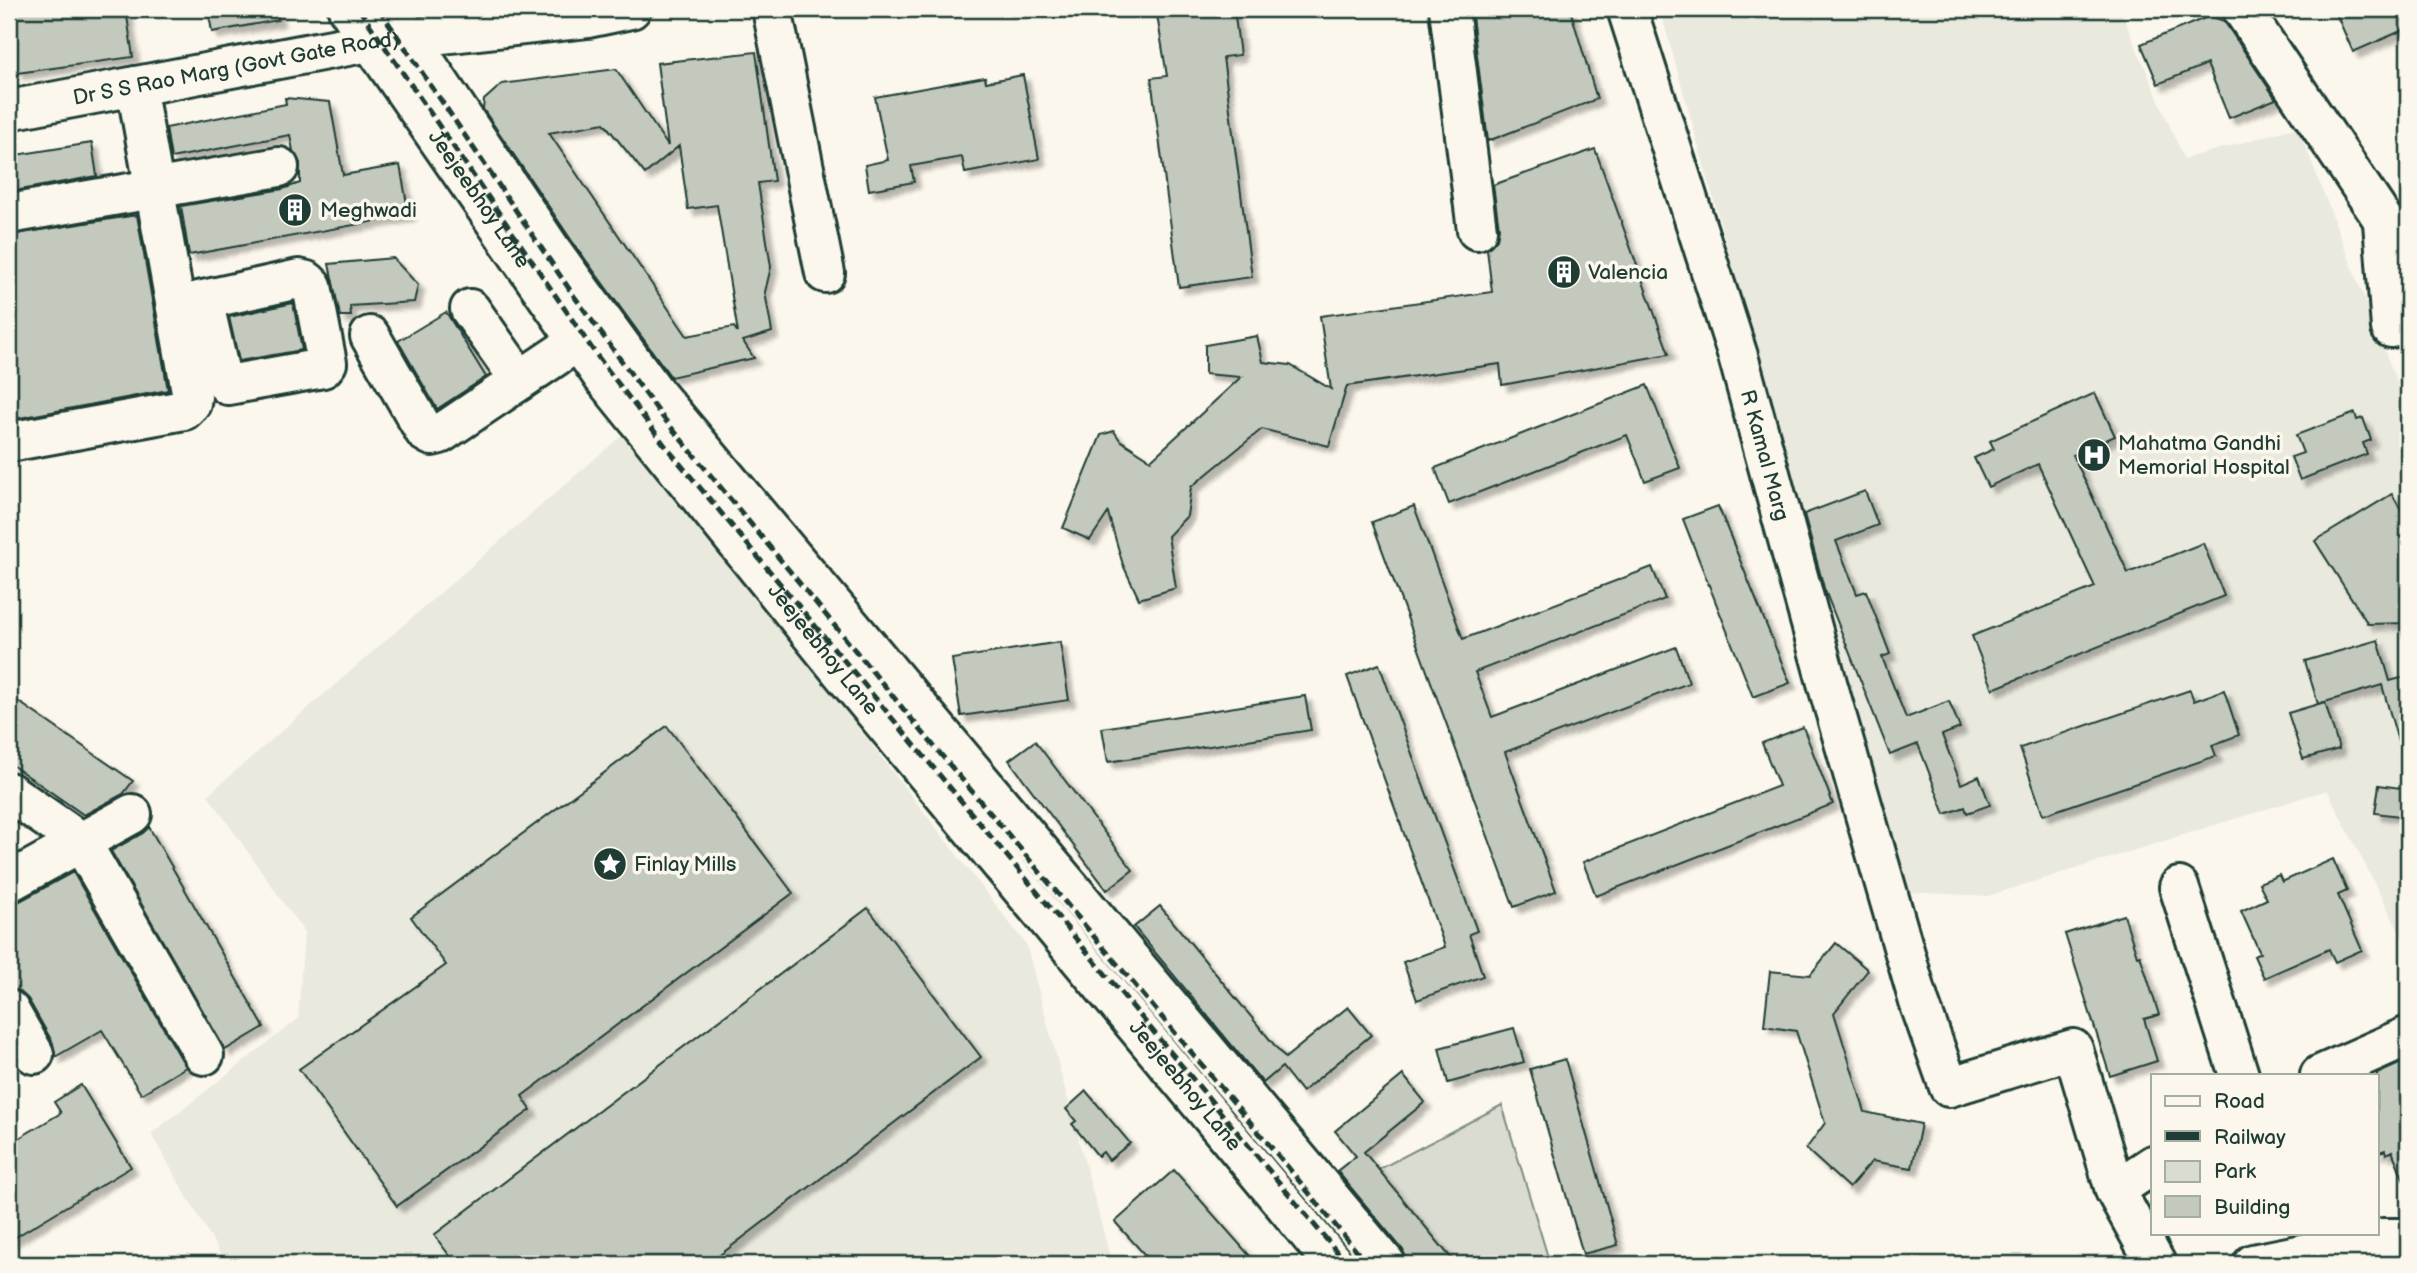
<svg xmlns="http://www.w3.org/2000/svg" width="2417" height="1273" font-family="'Balsamiq Sans',sans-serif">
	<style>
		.built { fill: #eae9de }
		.green { fill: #dbdcd1; stroke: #7d8c82; stroke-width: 2 }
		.building { fill: #c4c9be; stroke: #1f3d34; stroke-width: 2; fill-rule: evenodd; filter: url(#shadow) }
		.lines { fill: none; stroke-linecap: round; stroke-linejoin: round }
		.minor-casing { stroke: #1f3d34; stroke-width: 44 }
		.major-casing { stroke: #1f3d34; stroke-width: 44 }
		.minor { stroke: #fbf7ec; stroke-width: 38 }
		.major { stroke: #fbf7ec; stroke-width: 38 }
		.rail { stroke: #1f3d34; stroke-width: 5; stroke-dasharray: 10 5; stroke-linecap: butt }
		.labels { text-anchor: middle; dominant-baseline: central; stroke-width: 7; stroke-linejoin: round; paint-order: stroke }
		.street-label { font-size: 21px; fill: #1f3d34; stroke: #fbf7ec }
		.poi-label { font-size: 21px; fill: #1f3d34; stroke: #fbf7ec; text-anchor: start }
	</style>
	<defs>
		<filter id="shadow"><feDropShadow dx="6" dy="6" stdDeviation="2" flood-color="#0004"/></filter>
	</defs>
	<rect width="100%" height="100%" fill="#fbf7ec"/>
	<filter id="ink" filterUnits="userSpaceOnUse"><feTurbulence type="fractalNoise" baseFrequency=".0143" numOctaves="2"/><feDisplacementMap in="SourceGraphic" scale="14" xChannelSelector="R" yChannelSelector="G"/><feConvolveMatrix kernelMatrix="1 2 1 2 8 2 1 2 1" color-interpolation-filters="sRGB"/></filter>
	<g filter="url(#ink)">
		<g class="built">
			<polygon points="1660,9 2120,9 2184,159 2298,127 2408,411 2408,949 2327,790 1988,896 1906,892 1789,498 1771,403"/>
			<polygon points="628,430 1026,944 1112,1264 226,1264 151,1134 298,1019 304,932 208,795"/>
		</g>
		<polygon class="green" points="1502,1105 1550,1264 1441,1264 1368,1175"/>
		<g class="building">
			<polygon points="9,9 126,9 133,57 17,73"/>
			<polygon points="208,9 277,9 278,20 212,32"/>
			<polygon points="1156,9 1234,9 1240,55 1223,57 1252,277 1179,287 1151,78 1167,76"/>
			<polygon points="1471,9 1570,9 1597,99 1488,141"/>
			<polygon points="2334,9 2408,9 2408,28 2353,52"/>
			<polygon points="2210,16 2224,21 2276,99 2229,118 2207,64 2158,84 2141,44"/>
			<path d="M756 52 774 181 758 183 771 267 765 292 772 332 743 341 754 358 671 377 572 241 483 109 484 100 502 84 616 69 668 146 657 63ZM604 123 645 174 679 146 688 209 717 205 738 333 734 327 687 336 549 133Z"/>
			<polygon points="1023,75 1039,159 965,173 962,157 911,166 914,182 869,190 865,165 888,160 875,97 985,77 986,82"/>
			<polygon points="285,98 330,102 343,175 400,165 409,215 189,255 181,206 283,189 300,183 300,163 293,151 290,135 171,158 166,128 286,104"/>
			<polygon points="92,143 97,176 9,192 9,156"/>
			<polygon points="1595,149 1669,354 1502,385 1500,364 1347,386 1329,446 1262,429 1191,487 1187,516 1168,536 1176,588 1139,599 1123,565 1108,513 1090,540 1063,528 1101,435 1114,431 1120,440 1151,460 1241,377 1205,374 1205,345 1257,336 1263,362 1290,365 1331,389 1320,316 1492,292 1487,249 1497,239 1499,228 1493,185"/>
			<polygon points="137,215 168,390 9,420 9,235"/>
			<polygon points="393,258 418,285 414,302 350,306 351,316 340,316 329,264"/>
			<polygon points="293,303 302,350 239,361 229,317"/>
			<polygon points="446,312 486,377 437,409 398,341"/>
			<polygon points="1647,385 1680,468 1645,481 1627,435 1449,504 1435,468"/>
			<polygon points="2095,393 2115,436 2073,455 2128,573 2203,543 2224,596 1993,689 1972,636 2095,587 2038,464 1988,487 1974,458 1994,449 1990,441"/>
			<polygon points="2355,413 2357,420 2363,418 2371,440 2363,443 2367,454 2300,480 2291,457 2303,453 2296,435"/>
			<polygon points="1865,491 1878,525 1836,541 1857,594 1866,591 1890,654 1882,657 1906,718 1949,701 1960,728 1942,735 1961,784 1979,776 1990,805 1967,813 1965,807 1945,814 1918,744 1890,755 1824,588 1804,514"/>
			<polygon points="2392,494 2408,523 2408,623 2368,624 2315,541"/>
			<polygon points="1414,506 1463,639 1652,567 1665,599 1475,672 1492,717 1676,647 1689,683 1505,752 1556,891 1514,907 1372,522"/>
			<polygon points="1718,506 1790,683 1753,697 1683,519"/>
			<polygon points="2378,640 2390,681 2408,676 2408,754 2402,755 2382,685 2318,704 2305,661"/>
			<polygon points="1060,642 1069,700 961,716 952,659"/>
			<polygon points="1379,664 1477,931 1469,934 1483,976 1417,1000 1403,962 1445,947 1347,676"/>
			<polygon points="2190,690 2194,701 2224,690 2239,735 2212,745 2216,756 2043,815 2020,748"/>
			<polygon points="9,695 133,781 123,794 84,815 9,763"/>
			<polygon points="1305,696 1311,730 1108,762 1102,728"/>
			<polygon points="2325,702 2339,749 2303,759 2288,713"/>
			<polygon points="667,726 793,893 522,1096 531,1110 397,1206 299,1069 446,965 411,917"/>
			<polygon points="1803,727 1833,804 1596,896 1583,862 1779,786 1762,743"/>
			<polygon points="1035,741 1133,870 1107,890 1009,760"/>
			<polygon points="2379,785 2408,789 2408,817 2375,813"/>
			<polygon points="149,827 264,1027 225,1050 111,851 143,833"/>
			<polygon points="2333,859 2347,891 2338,895 2362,950 2335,962 2329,949 2264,978 2254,956 2260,953 2241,911 2267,899 2259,883 2279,875 2282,882"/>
			<polygon points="73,872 186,1067 141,1094 102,1030 55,1057 53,1043 28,999 19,991 9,988 9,904 20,901"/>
			<polygon points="1160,906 1285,1058 1348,1007 1371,1035 1302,1092 1282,1067 1263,1083 1134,927"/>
			<polygon points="868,908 981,1057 708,1264 456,1264 434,1235"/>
			<polygon points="2124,915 2137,956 2140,955 2159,1015 2144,1019 2157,1061 2110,1076 2065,934"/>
			<polygon points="1836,943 1868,970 1834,1013 1865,1112 1921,1124 1912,1168 1872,1161 1849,1188 1806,1149 1825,1123 1796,1031 1764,1026 1770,971 1810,975"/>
			<polygon points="1514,1028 1524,1062 1448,1083 1439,1048"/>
			<polygon points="1565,1059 1618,1245 1583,1254 1530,1069"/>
			<polygon points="2408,1060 2408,1190 2392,1151 2386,1154 2385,1150 2377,1153 2377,1074"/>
			<polygon points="1403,1075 1425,1102 1364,1152 1456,1264 1407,1264 1403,1250 1337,1171 1356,1156 1335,1131"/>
			<polygon points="81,1085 131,1167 9,1241 9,1144 61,1113 54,1102"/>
			<polygon points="1086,1091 1130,1143 1109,1160 1103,1152 1098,1156 1072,1124 1076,1121 1066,1109"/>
			<polygon points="1174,1170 1257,1264 1153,1264 1115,1222"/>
		</g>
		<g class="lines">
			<g class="minor-casing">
				<g id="minor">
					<path id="s1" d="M348 9 603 377 844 675 1334 1264"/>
					<polyline points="390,9 554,254 656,394 1386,1264"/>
					<polyline points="772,9 825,273"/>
					<polyline points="1449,9 1477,230"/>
					<path id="s2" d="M1627 9 1738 356 1829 690 1919 1002 1949 1087 2073 1049 2115 1190 2153 1165"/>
					<polyline points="2242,9 2408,257"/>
					<polyline points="9,214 279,167"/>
					<polyline points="2383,222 2391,328"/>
					<polyline points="176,306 203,300 299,279 307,281 312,286 327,363 323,368 228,385 221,378 203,300"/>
					<polyline points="470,309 520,380"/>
					<polyline points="370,336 425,432 432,436 440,434 577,342"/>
					<polyline points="9,442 184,410 191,403 192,397 136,86"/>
					<polyline points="9,792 81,842 204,1055"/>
					<polyline points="9,882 132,814"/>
					<polyline points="2179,887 2239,1075"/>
					<polyline points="9,1010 34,1054"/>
					<polyline points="2320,1075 2408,1036"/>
					<polyline points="2115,1190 2156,1264"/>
					<polyline points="2253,1264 2383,1238 2408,1238"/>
				</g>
			</g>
			<g class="major-casing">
				<g id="major">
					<path id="s3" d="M9 110 369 42 588 18 631 9"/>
				</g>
			</g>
			<use href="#minor" class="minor"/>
			<use href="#major" class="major"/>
			<g class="rail">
				<polyline points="359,9 595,353 667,448 1347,1264"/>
				<polyline points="379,9 574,296 661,415 938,751 1282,1160 1367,1264"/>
			</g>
		</g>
	</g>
	<defs>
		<g id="building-disc" transform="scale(1.75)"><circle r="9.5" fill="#1f3d34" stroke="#fbf7ec"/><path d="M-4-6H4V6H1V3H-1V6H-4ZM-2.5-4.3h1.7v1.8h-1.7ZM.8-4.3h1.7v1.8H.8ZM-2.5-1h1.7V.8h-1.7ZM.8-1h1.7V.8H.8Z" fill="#fff"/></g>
		<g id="hospital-disc" transform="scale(1.75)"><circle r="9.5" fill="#1f3d34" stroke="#fbf7ec"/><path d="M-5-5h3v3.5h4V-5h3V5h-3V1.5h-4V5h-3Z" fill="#fff"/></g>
		<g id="sight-disc" transform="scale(1.75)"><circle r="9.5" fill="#1f3d34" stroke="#fbf7ec"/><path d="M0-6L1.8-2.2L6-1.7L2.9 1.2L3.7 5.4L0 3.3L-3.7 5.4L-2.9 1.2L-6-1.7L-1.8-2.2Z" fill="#fff"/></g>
	</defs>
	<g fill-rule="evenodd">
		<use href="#building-disc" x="295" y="210"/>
		<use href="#building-disc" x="1564" y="272"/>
		<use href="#hospital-disc" x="2094" y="455"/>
		<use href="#sight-disc" x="610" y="864"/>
	</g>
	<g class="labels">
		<g class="street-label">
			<text stroke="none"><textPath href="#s3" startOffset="231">Dr S S Rao Marg (Govt Gate Road)</textPath></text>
			<text stroke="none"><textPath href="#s1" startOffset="231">Jeejeebhoy Lane</textPath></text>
			<text stroke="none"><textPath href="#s2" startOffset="467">R Kamal Marg</textPath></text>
			<text stroke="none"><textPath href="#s1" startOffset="798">Jeejeebhoy Lane</textPath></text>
			<text stroke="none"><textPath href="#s1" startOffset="1365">Jeejeebhoy Lane</textPath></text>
		</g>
		<g class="poi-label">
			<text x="320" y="210">Meghwadi</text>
			<text x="1588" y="272">Valencia</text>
			<text x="2118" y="443">Mahatma Gandhi<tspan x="2118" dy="24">Memorial Hospital</tspan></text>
			<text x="634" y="864">Finlay Mills</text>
		</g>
	</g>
	<rect width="2417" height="1273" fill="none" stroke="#fbf7ec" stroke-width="35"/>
	<rect x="18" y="18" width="2382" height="1238" fill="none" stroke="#1f3d34" stroke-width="2.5" filter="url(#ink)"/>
	<rect x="2151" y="1074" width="228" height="161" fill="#fbf7ec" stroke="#a3ada2" stroke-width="2"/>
	<rect x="2165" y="1096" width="35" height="10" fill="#fbf7ec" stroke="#a3ada2" stroke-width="2"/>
	<text x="2214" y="1108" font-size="21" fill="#1f3d34">Road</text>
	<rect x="2165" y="1131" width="35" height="10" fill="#1f3d34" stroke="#a3ada2" stroke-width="2"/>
	<text x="2214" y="1144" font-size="21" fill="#1f3d34">Railway</text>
	<rect x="2165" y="1161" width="35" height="21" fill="#dbdcd1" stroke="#a3ada2" stroke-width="2"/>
	<text x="2214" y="1178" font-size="21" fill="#1f3d34">Park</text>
	<rect x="2165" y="1196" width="35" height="21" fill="#c4c9be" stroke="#a3ada2" stroke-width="2"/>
	<text x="2214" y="1214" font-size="21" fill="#1f3d34">Building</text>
</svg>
